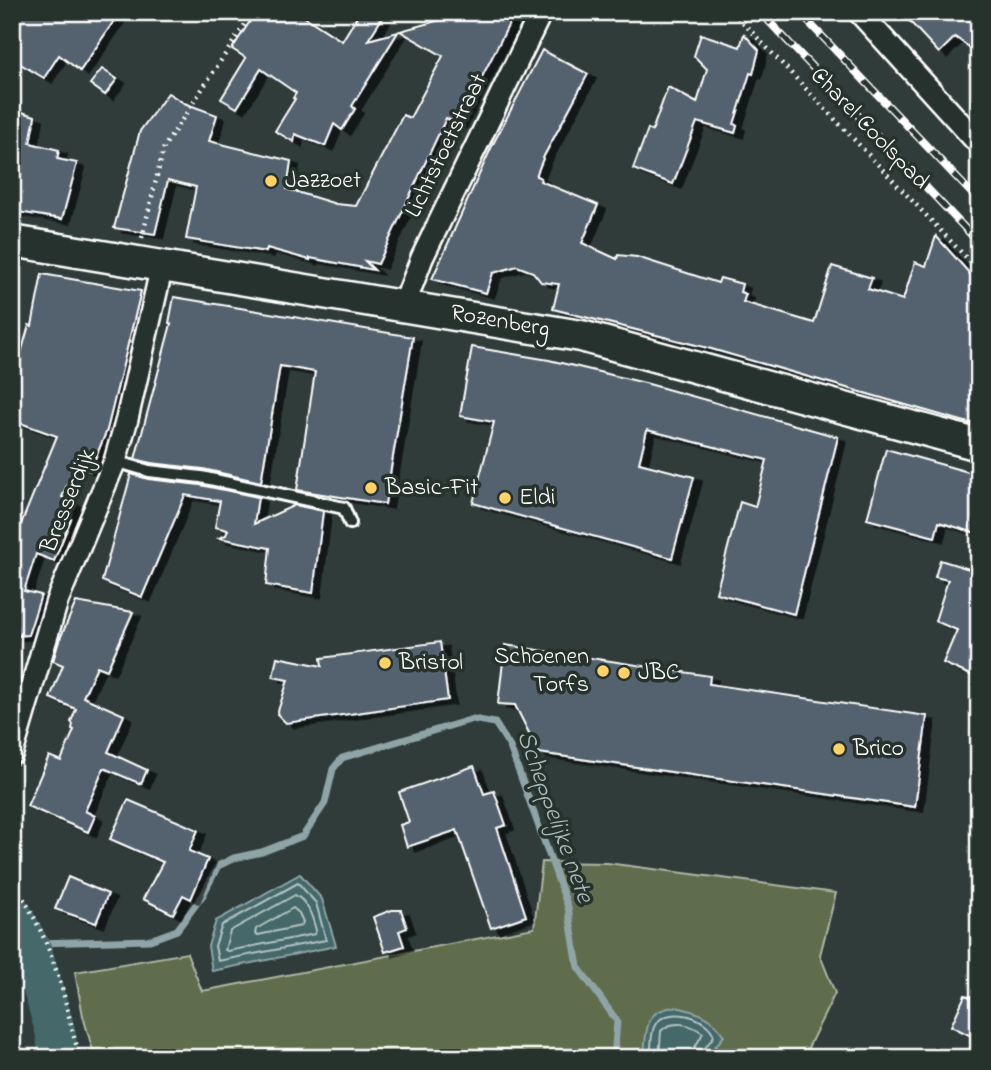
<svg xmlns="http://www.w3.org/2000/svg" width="991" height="1070" font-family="'Indie Flower',sans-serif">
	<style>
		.green { fill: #606d4e; stroke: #b0b6a6; stroke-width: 2 }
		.water { fill: #44686a; stroke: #8fa4a6; stroke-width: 2 }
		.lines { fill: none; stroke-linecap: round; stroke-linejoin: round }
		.shore { stroke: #b4c3c3; stroke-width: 2 }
		.stream { stroke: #8fa4a6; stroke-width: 7 }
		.river { stroke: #44686a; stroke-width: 40 }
		.building { fill: #52626e; stroke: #fff; stroke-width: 2; filter: url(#shadow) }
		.lane-casing { stroke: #fff; stroke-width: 16 }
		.street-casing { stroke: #fff; stroke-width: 26 }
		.secondary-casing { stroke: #fff; stroke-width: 35 }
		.path { stroke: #fff; stroke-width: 4.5; stroke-dasharray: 2 5; stroke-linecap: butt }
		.lane { stroke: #26332d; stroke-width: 10 }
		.street { stroke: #26332d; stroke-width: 21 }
		.secondary { stroke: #26332d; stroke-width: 30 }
		.rail-casing { stroke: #fff; stroke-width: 8 }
		.rail { stroke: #26332d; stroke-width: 5; stroke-dasharray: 16; stroke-linecap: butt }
		.poi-dot { fill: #ffd166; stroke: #26332d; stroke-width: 2.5 }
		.labels { text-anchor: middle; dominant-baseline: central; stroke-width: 7; stroke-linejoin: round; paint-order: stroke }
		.street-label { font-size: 24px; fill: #fff; stroke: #26332d }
		.poi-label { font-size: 24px; fill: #fff; stroke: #26332d; text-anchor: start }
		.water-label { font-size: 26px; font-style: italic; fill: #abbbbc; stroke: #26332d }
	</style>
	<defs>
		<filter id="shadow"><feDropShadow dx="8" dy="4.5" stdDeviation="0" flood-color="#0009"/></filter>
	</defs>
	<rect width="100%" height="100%" fill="#2f3c3a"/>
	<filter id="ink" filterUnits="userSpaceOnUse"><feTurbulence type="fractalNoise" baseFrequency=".0143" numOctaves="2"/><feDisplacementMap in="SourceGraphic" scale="14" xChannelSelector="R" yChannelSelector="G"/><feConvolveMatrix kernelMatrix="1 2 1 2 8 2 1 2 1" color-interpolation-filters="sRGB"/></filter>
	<g filter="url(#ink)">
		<polygon class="green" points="542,862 607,863 836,893 820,955 835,993 803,1058 95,1058 83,1016 75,972 187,953 202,991 534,928"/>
		<g class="water">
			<polygon points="300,874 322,899 336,946 212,971 208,946 216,921"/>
			<path d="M676 1007C698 1012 712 1016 724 1036L706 1058H643C648 1032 641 1010 676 1007Z"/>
		</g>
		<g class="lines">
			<g class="shore">
				<polygon points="298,883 316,903 326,940 218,961 215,946 222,925"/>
				<path d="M295 895C308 902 312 916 316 930L315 934 228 951 225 950 230 931Z"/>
				<polygon points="293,908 299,913 303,922 301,926 258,935 255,934 256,929"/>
				<path d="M650 1058C652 1048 650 1033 655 1025 667 1005 708 1016 714 1036L702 1052 701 1058"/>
				<path d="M659 1058 661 1031C672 1019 691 1024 703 1033L694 1049 693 1058"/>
			</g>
			<polyline class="stream" points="29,946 37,943 150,940 177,930 203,895 218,866 234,858 262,852 303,836 325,803 333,769 342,758 473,719 495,723 510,747 568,907 578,967 617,1021 614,1058"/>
			<polyline class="river" points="12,915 32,951 55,1030 59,1058"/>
		</g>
		<g class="building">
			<polygon points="12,12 120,12 80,71 59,55 44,78 12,59"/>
			<polygon points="256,12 297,12 342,41 360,12 386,12 368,40 398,32 352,106 355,109 342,130 334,124 325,146 295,134 294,142 275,131 295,99 293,98 296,93 261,69 237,108 221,99 246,58 232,49"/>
			<polygon points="469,12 515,12 458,124 446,118 378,264 365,261 374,270 310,258 310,260 267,248 266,252 186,239 196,187 168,180 155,234 114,228 140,131 168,93 184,103 217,115 209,141 291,161 287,189 336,204 356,206 403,115 410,118 443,56 400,31"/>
			<polygon points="901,12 965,12 979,18 979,54 955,37 939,53"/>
			<polygon points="701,34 740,47 744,34 759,50 753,74 750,73 734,124 737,126 735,133 697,122 673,184 633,169 648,129 652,131 668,87 697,103 707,69 694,56"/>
			<polygon points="542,50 588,74 544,156 536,176 541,178 540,181 598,205 582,243 617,259 618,255 637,257 718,283 720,278 742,284 740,292 746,294 743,302 814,323 832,266 872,278 868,289 903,300 915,262 926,266 936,236 979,284 979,426 708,348 553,309 559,284 541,282 533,272 517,266 493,273 486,293 432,279 492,146"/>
			<polygon points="102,69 117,79 105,95 90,84"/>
			<polygon points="12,109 35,116 30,143 59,150 57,159 77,163 62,219 12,211"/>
			<polygon points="42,274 141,291 107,430 90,471 75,465 62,497 74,503 68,518 71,519 54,561 36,554 24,591 41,595 28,635 12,636 12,546 57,436 12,420 12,385 29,325 32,326"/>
			<polygon points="174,297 413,337 385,504 297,490 315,372 280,366 261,482 203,469 151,463 135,459 171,324 169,323"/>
			<polygon points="472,347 549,360 645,383 838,437 794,614 716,593 740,502 755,507 767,460 647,430 639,463 694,477 672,558 473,503 494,422 460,416"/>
			<polygon points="886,449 979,475 979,534 939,522 935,537 867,519"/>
			<polygon points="131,474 148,479 200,485 258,497 254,524 295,505 323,511 313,593 266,585 270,548 219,538 226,535 228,530 215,527 220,501 185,495 142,597 102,581"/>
			<polygon points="940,560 979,572 979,627 972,649 979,652 979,679 943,663 957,630 935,621 948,580 935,577"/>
			<polygon points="76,602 133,612 107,670 97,666 83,697 124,715 108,752 147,770 141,784 104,768 85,811 95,816 88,832 27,806 49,756 61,761 74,730 72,729 73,724 71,722 76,709 50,698 63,665 53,661 59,641"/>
			<polygon points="440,642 448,700 286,723 277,714 288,680 273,677 277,657 322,666 321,658"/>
			<polygon points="505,645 710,676 709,684 927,716 915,807 539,753 515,705 498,704"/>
			<polygon points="474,766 484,794 494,791 506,825 497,828 526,916 491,928 457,830 407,847 400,825 409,822 399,792"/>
			<polygon points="128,800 198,830 189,851 208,859 191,899 183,895 173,914 143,899 163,862 110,839"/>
			<polygon points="68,877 108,894 96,923 55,909"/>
			<polygon points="392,910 401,910 407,928 399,931 404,946 385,952 373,917"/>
			<polygon points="965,995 979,1001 979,1021 971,1036 951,1026"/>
		</g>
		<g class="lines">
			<g class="lane-casing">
				<polyline id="lane" points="115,461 149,471 201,477 344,508 350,523"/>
			</g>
			<g class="street-casing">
				<g id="street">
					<polyline points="859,12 979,144"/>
					<polyline points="404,305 422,258 541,12"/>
					<polyline points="12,753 57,601 115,461 127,419 162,266"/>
				</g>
			</g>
			<g class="secondary-casing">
				<polyline id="secondary" points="12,241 581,336 979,445"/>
			</g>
			<g class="path">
				<polyline points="733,12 979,271"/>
				<polyline points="142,238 164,147 253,12"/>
				<path d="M12 881C33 911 48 943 59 979 68 1005 71 1033 81 1058"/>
			</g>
			<use href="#lane" class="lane"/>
			<use href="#street" class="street"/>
			<use href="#secondary" class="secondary"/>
			<g class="rail-casing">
				<g id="rail">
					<polyline points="760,12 979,243"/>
					<polyline points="799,12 979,201"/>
				</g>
			</g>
			<use href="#rail" class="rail"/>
		</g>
	</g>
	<g class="poi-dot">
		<circle cx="271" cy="181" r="7"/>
		<circle cx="371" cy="488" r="7"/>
		<circle cx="505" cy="498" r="7"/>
		<circle cx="385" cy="663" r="7"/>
		<circle cx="603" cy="671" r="7"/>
		<circle cx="624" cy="673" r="7"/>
		<circle cx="839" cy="749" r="7"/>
	</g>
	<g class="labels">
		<g class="street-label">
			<text transform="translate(869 129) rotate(46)">Charel Coolspad</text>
			<text transform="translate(447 146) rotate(-64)">Lichtstoetstraat</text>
			<text transform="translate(500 322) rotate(10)">Rozenberg</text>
			<text transform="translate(69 501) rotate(-68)">Bresserdijk</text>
		</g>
		<g class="poi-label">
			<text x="285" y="181">Jazzoet</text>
			<text x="385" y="488">Basic-Fit</text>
			<text x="519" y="498">Eldi</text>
			<text x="589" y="657" text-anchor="end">Schoenen<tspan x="589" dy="28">Torfs</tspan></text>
			<text x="399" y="663">Bristol</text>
			<text x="638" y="673">JBC</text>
			<text x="853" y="749">Brico</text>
		</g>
		<g class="water-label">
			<text transform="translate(554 817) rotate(70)">Scheppelijke nete</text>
		</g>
	</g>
	<rect width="991" height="1070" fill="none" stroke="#26332d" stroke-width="42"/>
	<rect x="21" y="21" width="949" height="1028" fill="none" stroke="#fff" stroke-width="2.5" filter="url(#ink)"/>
</svg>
